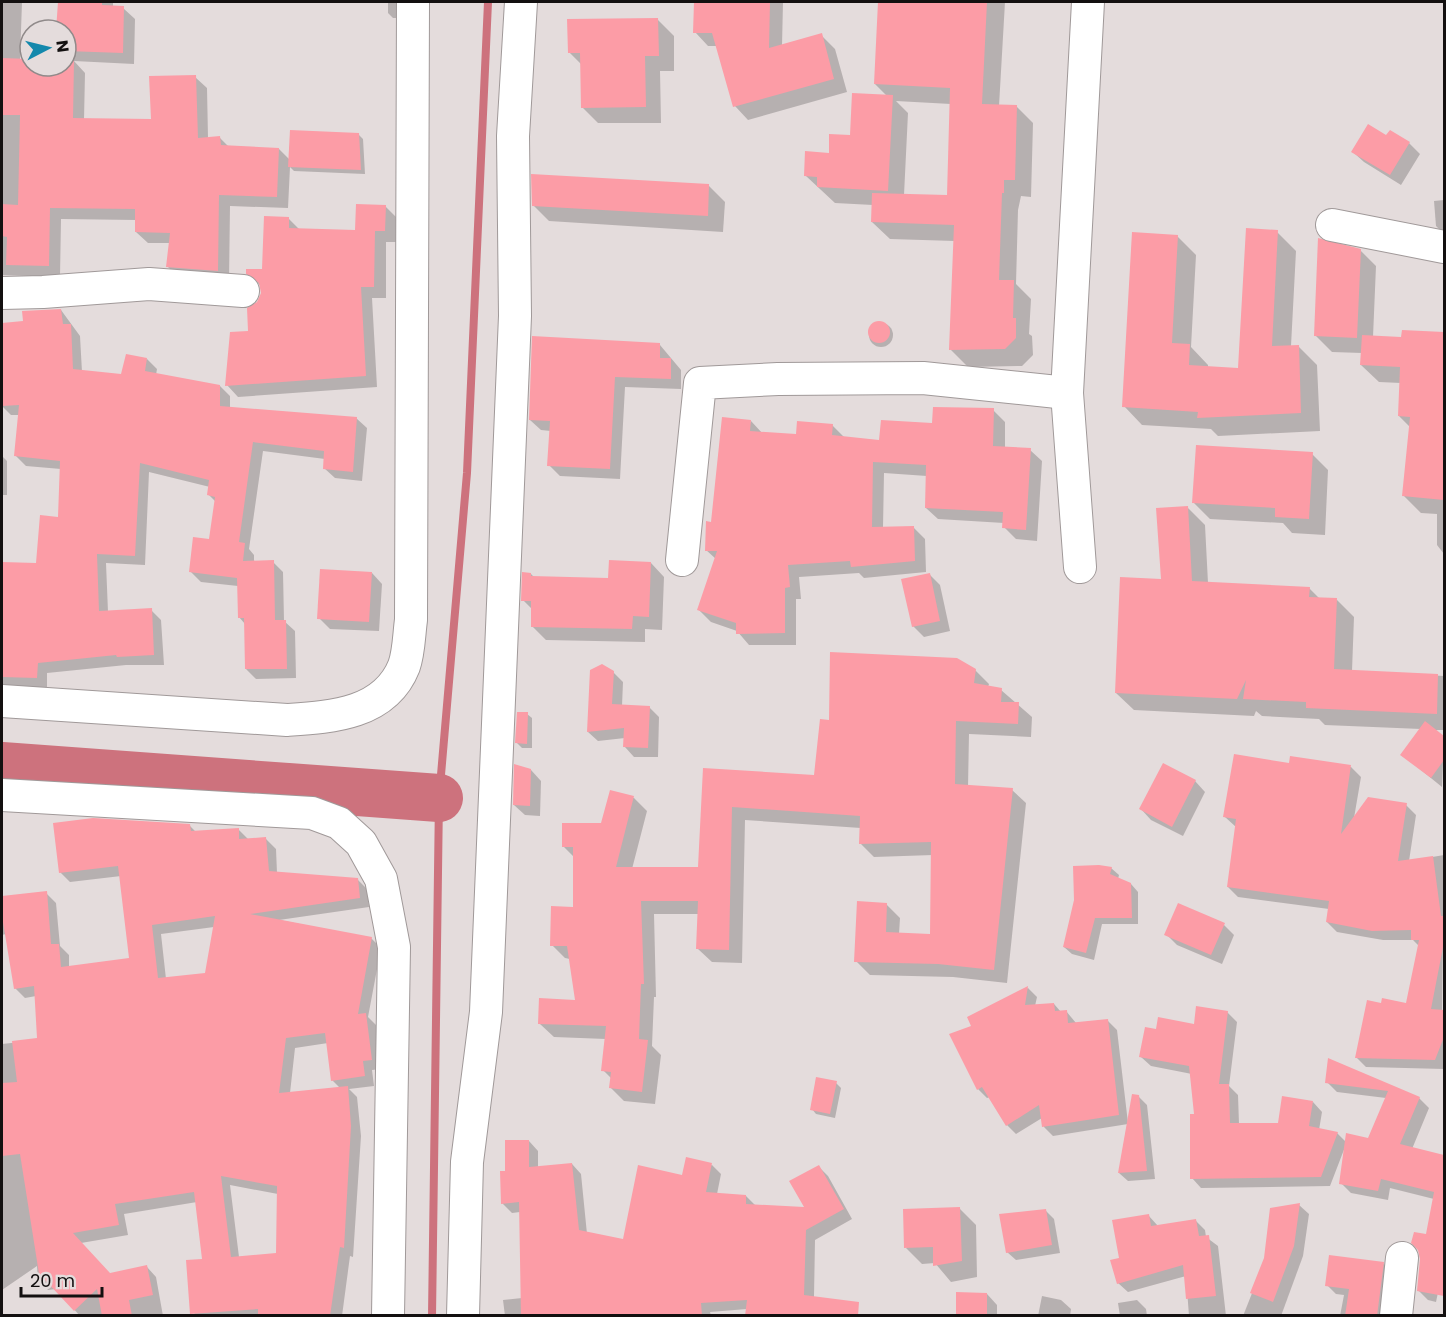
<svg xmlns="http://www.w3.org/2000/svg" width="1446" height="1317" font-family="Poppins,sans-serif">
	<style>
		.shadow { fill: #0003; fill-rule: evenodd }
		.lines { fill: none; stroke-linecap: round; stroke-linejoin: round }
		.stream { stroke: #cd727d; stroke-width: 8 }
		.river { stroke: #cd727d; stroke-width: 48 }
		.building { fill: #fc9ca6; fill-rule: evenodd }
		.minor-casing { stroke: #a09999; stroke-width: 34 }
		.minor { stroke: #fff; stroke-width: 32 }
	</style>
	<rect width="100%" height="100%" fill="#e4dcdc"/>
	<g class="shadow">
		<polygon points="2,2 22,2 20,60 30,60 30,66 66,66 68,61 66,59 66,30 58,30 59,2 113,2 113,7 123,8 135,19 134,64 74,61 85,73 84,120 152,121 195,77 207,88 208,138 220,138 229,147 279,149 290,160 358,134 363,139 365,174 294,171 290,167 288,208 230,206 229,282 179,278 168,267 170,243 148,243 136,232 136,220 61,219 60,277 2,275"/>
		<polygon points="388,2 401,2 399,18 393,18 388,13"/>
		<polygon points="695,2 783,2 782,46 821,35 835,49 847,92 748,120 735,106 717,46 708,46 695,32"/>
		<path d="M879 2H1005L999 106H1016L1033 123 1031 197 1021 196 1018 210 1016 284 1031 299 1029 334 1032 336 1033 355 1022 366 968 367 951 350 955 241 890 239 872 222 873 205 835 203 806 176 852 136 888 97 875 84ZM896 101 951 104 949 196 904 195 908 113Z"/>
		<polygon points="658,20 674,36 674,71 660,71 661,123 598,123 582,107 581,64 569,52"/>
		<polygon points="1390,132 1409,143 1420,154 1401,185 1364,162 1353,152 1387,137"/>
		<polygon points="709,186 725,202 723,232 549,221 533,205"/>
		<polygon points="1444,200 1444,231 1441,231 1436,226 1434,201"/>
		<polygon points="385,206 397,218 396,242 386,242 386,298 372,298 377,387 238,397 227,385 250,332 262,293 261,286 247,273 263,270 289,219 300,230 357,232"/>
		<polygon points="1277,232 1296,251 1291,346 1298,346 1317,365 1320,431 1218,436 1211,429 1142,425 1124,406 1177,236 1196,255 1191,347 1208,365 1208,368 1239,370"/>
		<polygon points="1360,250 1376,266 1373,337 1403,338 1403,331 1444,333 1444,554 1437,545 1437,514 1421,513 1404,496 1410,427 1399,416 1401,383 1379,382 1361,365 1362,353 1332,352 1316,336"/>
		<polygon points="61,310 80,336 82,372 122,376 147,359 157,369 156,375 220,386 230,396 230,409 356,418 367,428 362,481 335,478 324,468 325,459 263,451 249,549 254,555 254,563 273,562 283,572 284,621 295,631 296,678 256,679 246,669 245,624 239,617 238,586 201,582 191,572 210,541 216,502 209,495 210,487 149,472 145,565 106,563 108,612 151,610 161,620 164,665 126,665 47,673 47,688 2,686 2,563 37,564 59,519 61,469 26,466 16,456 20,415 11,415 2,406 2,324 24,323"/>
		<circle cx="881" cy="335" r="12"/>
		<polygon points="660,345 681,370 681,389 625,387 620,479 560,476 549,465 551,431 541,430 530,420"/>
		<polygon points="993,410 1005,422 1005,448 1030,450 1042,461 1037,541 1016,539 1004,527 1004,523 938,519 926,508 927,476 884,473 883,528 913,527 925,539 926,572 864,578 859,573 799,577 801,599 796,599 796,645 749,645 737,631 711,622 699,610 716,559 706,550 713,523 751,421 763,434 797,436 832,425 844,437 881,442 934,424"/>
		<polygon points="1312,454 1328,470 1325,535 1292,533 1283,523 1210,519 1194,503"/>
		<polygon points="2,456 7,461 7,495 2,495"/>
		<polygon points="1187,507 1205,525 1208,583 1309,588 1320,599 1337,600 1354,617 1352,671 1444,676 1444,730 1434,730 1444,737 1442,787 1405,757 1421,729 1325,725 1319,719 1262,716 1256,711 1254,716 1134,710 1116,693 1162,581"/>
		<polygon points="651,563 664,577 662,630 645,629 645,642 546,640 532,626 533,610 523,600 531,574 534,577 610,579"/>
		<polygon points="372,573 382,584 379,631 330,629 319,618"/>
		<polygon points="930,575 940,585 950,631 924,637 913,626"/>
		<polygon points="975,670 989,684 988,687 1001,690 1032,717 1031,737 969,734 968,787 1012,790 1026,803 1007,983 953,977 870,975 856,961 886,904 900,918 899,934 932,936 933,855 874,857 861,844 861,828 745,820 742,963 712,962 698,949 699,914 654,914 656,997 654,997 652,1046 661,1055 655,1104 624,1101 610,1087 612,1079 603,1070 606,1039 554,1037 540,1024 577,1001 570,959 565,958 552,945 575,909 574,857 564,847 603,825 611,792 634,798 647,811 632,869 700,868 704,769 816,777 830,722"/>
		<polygon points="613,672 623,682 622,706 649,707 659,717 658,757 634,757 625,747 625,738 598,741 588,732"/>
		<polygon points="527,714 532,718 532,748 522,748 517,743"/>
		<polygon points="1290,765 1351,767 1361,777 1354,818 1406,805 1416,815 1409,861 1444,855 1442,1011 1444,1011 1444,1069 1366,1067 1356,1057 1382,1005 1407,1005 1419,946 1413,940 1383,940 1337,932 1327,922 1329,909 1238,897 1228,887 1236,827 1225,817"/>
		<polygon points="531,770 541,781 540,816 525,815 514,805"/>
		<polygon points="1195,781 1205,792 1183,836 1151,820 1141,809"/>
		<path d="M189 825 196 832 238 829 249 840 266 839 276 849 277 873 357 879 367 889 369 907 279 920 371 938 381 948 368 1017 376 1025 381 1069 372 1070 374 1086 349 1089 357 1097 361 1136 353 1257 350 1256 342 1316H194L204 1260 197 1202 124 1214 128 1235 81 1243 110 1275 147 1267 156 1277 163 1316H80L56 1289 48 1290 38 1280 37 1266 2 1290V1044L39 1040 36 996 25 998 15 988 6 934 2 935V897L46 893 56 903 60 946 69 955V967L131 960 121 876 70 882 60 872ZM214 927 207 974 166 979 161 934ZM328 1043 332 1080 340 1088 290 1093 295 1048ZM230 1185 278 1194 277 1255 239 1257Z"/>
		<polygon points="1111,868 1119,875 1118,879 1131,884 1138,892 1138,924 1102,924 1094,960 1072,954 1064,947"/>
		<polygon points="1224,925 1234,935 1222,964 1177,945 1166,934"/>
		<polygon points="1028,988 1037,997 1035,1006 1054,1004 1061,1012 1066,1011 1076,1023 1107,1020 1117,1030 1128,1123 1138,1096 1147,1105 1155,1179 1128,1181 1119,1173 1128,1124 1053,1136 1044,1127 1042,1118 1016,1134 1007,1125 990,1097 987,1098 978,1089 973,1026"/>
		<polygon points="1227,1012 1237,1022 1229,1086 1238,1095 1239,1124 1279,1125 1313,1102 1322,1112 1319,1130 1337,1133 1347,1143 1369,1139 1386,1098 1337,1092 1327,1082 1329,1060 1419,1098 1429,1108 1412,1149 1444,1157 1444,1279 1441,1278 1436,1302 1428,1300 1418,1290 1434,1199 1390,1188 1388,1200 1351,1193 1341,1183 1345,1147 1330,1186 1201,1188 1192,1178 1196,1116 1192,1074 1151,1066 1141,1057 1157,1030 1195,1025"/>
		<polygon points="836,1083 841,1088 835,1118 816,1114 812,1109"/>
		<polygon points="529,1141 538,1151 538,1168 572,1164 581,1174 587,1234 625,1240 683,1177 712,1165 721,1174 717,1194 746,1196 756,1206 807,1209 818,1166 828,1176 852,1219 815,1240 814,1297 747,1309 710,1312 711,1316 505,1316 503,1300 522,1298 520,1212 512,1213 502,1203 507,1172"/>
		<polygon points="1299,1205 1309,1214 1303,1256 1281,1316 1243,1316 1266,1258"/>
		<polygon points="960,1209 976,1225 977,1277 951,1282 935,1263 922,1264 906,1248"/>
		<polygon points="1046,1211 1054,1219 1060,1253 1016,1260 1007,1252"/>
		<polygon points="1148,1215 1158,1226 1196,1221 1205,1230 1206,1237 1218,1246 1226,1316 1189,1316 1186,1276 1128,1292 1118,1283 1121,1259"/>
		<polygon points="1383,1263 1392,1273 1386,1316 1340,1316 1344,1295 1336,1294 1327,1285"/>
		<polygon points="987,1294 997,1305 997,1316 957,1316"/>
		<polygon points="1042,1296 1061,1300 1071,1309 1070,1316 1038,1316"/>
		<polygon points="1137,1300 1146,1309 1147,1316 1120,1316 1118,1303"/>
	</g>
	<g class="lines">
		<polyline class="stream" points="432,1316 439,798 467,473 488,2"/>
		<polyline class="river" points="2,766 439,798"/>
	</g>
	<g class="building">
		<polygon points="58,2 102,2 102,5 124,6 123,53 66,51 66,30 56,30"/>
		<polygon points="694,2 770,2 769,48 822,33 834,79 733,107 712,33 693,33"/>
		<polygon points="878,2 987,2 982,104 1017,105 1015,180 1004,180 1004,193 1002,193 999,280 1014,280 1013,318 1016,318 1016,338 1005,349 949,350 954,225 871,222 872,193 947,195 950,88 874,84"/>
		<polygon points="658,18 659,56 645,56 646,107 581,108 580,53 568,53 567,19"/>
		<polygon points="2,58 30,59 30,66 66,66 66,59 74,60 73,118 151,119 149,76 196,75 198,138 220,136 221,145 279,148 277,197 219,195 218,271 166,267 170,233 135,232 135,209 50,208 49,266 6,265 7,237 2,236 2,204 18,205 20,115 2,115"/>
		<polygon points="852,93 893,95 888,191 817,187 817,177 804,176 805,151 829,153 829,134 850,135"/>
		<polygon points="1368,124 1386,135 1390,130 1410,142 1390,175 1351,152"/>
		<polygon points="290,130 359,133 361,170 288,167"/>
		<polygon points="531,174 709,184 708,216 532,206"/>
		<polygon points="356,204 386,205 385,231 375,231 374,287 361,287 366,376 225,386 230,332 248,331 247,308 257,302 261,293 259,283 246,274 246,269 262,269 264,216 289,217 289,228 355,230"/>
		<polygon points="1246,228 1278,230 1272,346 1299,345 1301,413 1197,418 1198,412 1122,407 1132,232 1178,235 1172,343 1190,344 1189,365 1238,368"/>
		<polygon points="1318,238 1361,249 1357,338 1314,336"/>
		<polygon points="61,309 63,324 71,324 73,369 121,374 126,354 147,358 145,371 220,385 220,406 357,417 353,472 323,469 324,451 253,442 239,542 245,543 243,561 274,560 275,620 286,620 287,669 245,669 244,618 238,618 237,578 189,572 193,537 209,539 215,497 207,495 209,480 140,463 135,556 97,554 99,611 152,608 154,655 117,657 116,655 38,663 37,678 2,677 2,562 36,563 40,515 58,517 60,461 14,456 19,405 2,406 2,323 23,321 22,311"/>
		<circle cx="879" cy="332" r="11"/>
		<polygon points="1402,330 1444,332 1444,500 1402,496 1410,417 1398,416 1400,367 1360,365 1362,335 1401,337"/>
		<polygon points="532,336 660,343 660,358 671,358 671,379 615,377 610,469 547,466 550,421 529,420"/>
		<polygon points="933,407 994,408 993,446 1031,448 1026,530 1002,528 1003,512 925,508 926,465 873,462 872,527 914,526 915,561 851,567 850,561 788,565 790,587 785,588 785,633 736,634 736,623 697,610 717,551 705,551 706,521 711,522 722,417 751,420 750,431 796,434 797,421 833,424 832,435 879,440 881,420 932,423"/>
		<polygon points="1196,445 1313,452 1309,519 1275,517 1275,508 1192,503"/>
		<polygon points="1188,506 1192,581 1310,587 1309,597 1337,598 1334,669 1438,674 1437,714 1306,708 1306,702 1243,699 1246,680 1237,699 1115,693 1120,577 1161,579 1156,508"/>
		<polygon points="609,560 651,562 649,617 633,616 632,629 531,627 531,601 521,601 522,572 531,573 531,576 608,578"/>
		<polygon points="320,569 372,572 369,622 317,619"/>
		<polygon points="930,573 940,621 912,627 901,579"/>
		<polygon points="830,652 957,658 976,669 974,683 1002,688 1001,702 1019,702 1018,724 956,721 955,784 1013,788 994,970 938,964 854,962 857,901 887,903 886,932 930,934 931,842 859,844 860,816 732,807 729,950 696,949 698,901 641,901 644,984 641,984 639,1039 648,1040 642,1092 609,1088 611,1072 601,1071 606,1026 538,1024 539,998 575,1000 567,946 550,946 551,906 573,907 573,847 562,847 562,823 601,823 610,790 634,796 616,867 698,867 703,768 814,775 820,719 829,720"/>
		<polygon points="602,664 614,671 612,704 650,706 648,748 623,747 624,728 587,732 590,670"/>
		<polygon points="517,712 528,712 527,744 515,743"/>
		<polygon points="1425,721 1444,736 1444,760 1431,778 1400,755"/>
		<polygon points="1234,754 1289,763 1290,756 1351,765 1341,834 1368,797 1407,803 1398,861 1433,856 1441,916 1444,916 1444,942 1431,1009 1444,1010 1444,1037 1435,1060 1355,1058 1367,1000 1381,1003 1382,998 1406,1003 1419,940 1411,940 1411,930 1372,931 1326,922 1329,901 1227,887 1236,819 1223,817"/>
		<polygon points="1163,763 1196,780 1172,827 1139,809"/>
		<polygon points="514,764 531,769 530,806 513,805"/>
		<path d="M93 818 190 824 191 831 239 828V839L266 837 269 871 358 878 360 898 250 914 372 937 358 1014 366 1013 372 1060 363 1061 365 1076 331 1081 325 1033 286 1038 279 1093 348 1086 351 1126 344 1248 340 1247 330 1316 258 1315V1309L190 1314 186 1260 202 1259 194 1192 115 1204 119 1225 73 1233 110 1273 147 1265 153 1295 129 1300 132 1316H102L97 1289 74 1311 45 1280H40L20 1154 2 1156V1083L17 1082 12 1041 37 1038 34 986 14 989 2 916V896L47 891 51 944H59L61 967 129 958 118 866 59 873 53 823ZM215 916 205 973 158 978 152 925ZM221 1176 277 1186 276 1253 231 1257Z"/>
		<polygon points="1099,865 1112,867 1110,874 1131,883 1132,918 1095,918 1086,953 1063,947 1074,900 1073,866"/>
		<polygon points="1178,903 1225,923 1211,955 1164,935"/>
		<polygon points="1028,986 1025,1005 1054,1003 1055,1011 1067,1010 1068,1023 1108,1019 1119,1115 1042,1127 1039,1105 1006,1126 982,1087 977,1090 949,1034 971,1026 967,1017"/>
		<polygon points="1196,1006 1228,1011 1219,1084 1229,1084 1230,1123 1278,1123 1282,1096 1313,1101 1309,1126 1338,1132 1321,1177 1190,1179 1190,1114 1194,1114 1189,1066 1139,1057 1145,1027 1156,1029 1158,1017 1194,1024"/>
		<polygon points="1328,1058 1420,1097 1400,1144 1444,1155 1444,1296 1417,1291 1420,1259 1418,1250 1411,1243 1414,1232 1426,1234 1434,1192 1381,1179 1378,1191 1339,1184 1346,1133 1368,1138 1388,1091 1325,1083"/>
		<polygon points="816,1077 837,1081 830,1114 810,1110"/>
		<polygon points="1132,1094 1139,1095 1147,1171 1118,1173"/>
		<polygon points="505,1140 529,1140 529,1167 572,1163 579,1230 623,1239 638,1165 682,1175 686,1157 712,1163 706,1192 746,1195 746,1204 804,1207 789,1181 819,1165 844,1209 806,1230 804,1295 859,1302 858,1316 745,1316 747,1300 701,1303 702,1316 521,1316 519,1202 501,1204 500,1171 505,1171"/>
		<polygon points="1300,1203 1294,1246 1273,1302 1250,1293 1264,1258 1270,1208"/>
		<polygon points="960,1207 962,1261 933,1266 933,1247 904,1248 903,1209"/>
		<polygon points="1046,1209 1052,1245 1006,1253 999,1214"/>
		<polygon points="1149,1214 1151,1226 1196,1219 1199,1236 1209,1235 1216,1296 1186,1299 1183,1265 1117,1284 1110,1260 1119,1258 1112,1220"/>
		<polygon points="1329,1255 1384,1262 1377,1316 1345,1316 1349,1289 1325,1286"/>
		<polygon points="956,1292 987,1293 987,1316 956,1316"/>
	</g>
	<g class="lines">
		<g class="minor-casing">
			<g id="minor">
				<polyline points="1332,225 1444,247"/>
				<polyline points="2,293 43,292 149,284 243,291"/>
				<polyline points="682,560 700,383 778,379 923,378 1067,393"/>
				<polyline points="1080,567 1067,393 1088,2"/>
				<path d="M2 701 287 720C332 717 385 714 404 666 409 652 409 634 411 620L413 2"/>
				<polyline points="2,795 312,813 339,823 361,843 381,879 394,947 388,1316"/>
				<polyline points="463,1316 467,1162 486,1012 515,316 513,136 521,2"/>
				<polyline points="1396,1316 1402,1258"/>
			</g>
		</g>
		<use href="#minor" class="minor"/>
	</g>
	<rect width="1446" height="1317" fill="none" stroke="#131010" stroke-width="6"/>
	<g transform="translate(48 48) rotate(83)"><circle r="28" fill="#e4dcdc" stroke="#908a8a" stroke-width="1.5"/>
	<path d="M0-4.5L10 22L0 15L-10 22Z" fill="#1388ac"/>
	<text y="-9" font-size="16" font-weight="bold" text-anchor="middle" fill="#131010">N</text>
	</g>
	<path d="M21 1287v9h81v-9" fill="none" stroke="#131010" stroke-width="3"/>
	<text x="30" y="1287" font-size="18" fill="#131010" stroke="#e4dcdc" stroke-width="4.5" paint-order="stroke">20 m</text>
</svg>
